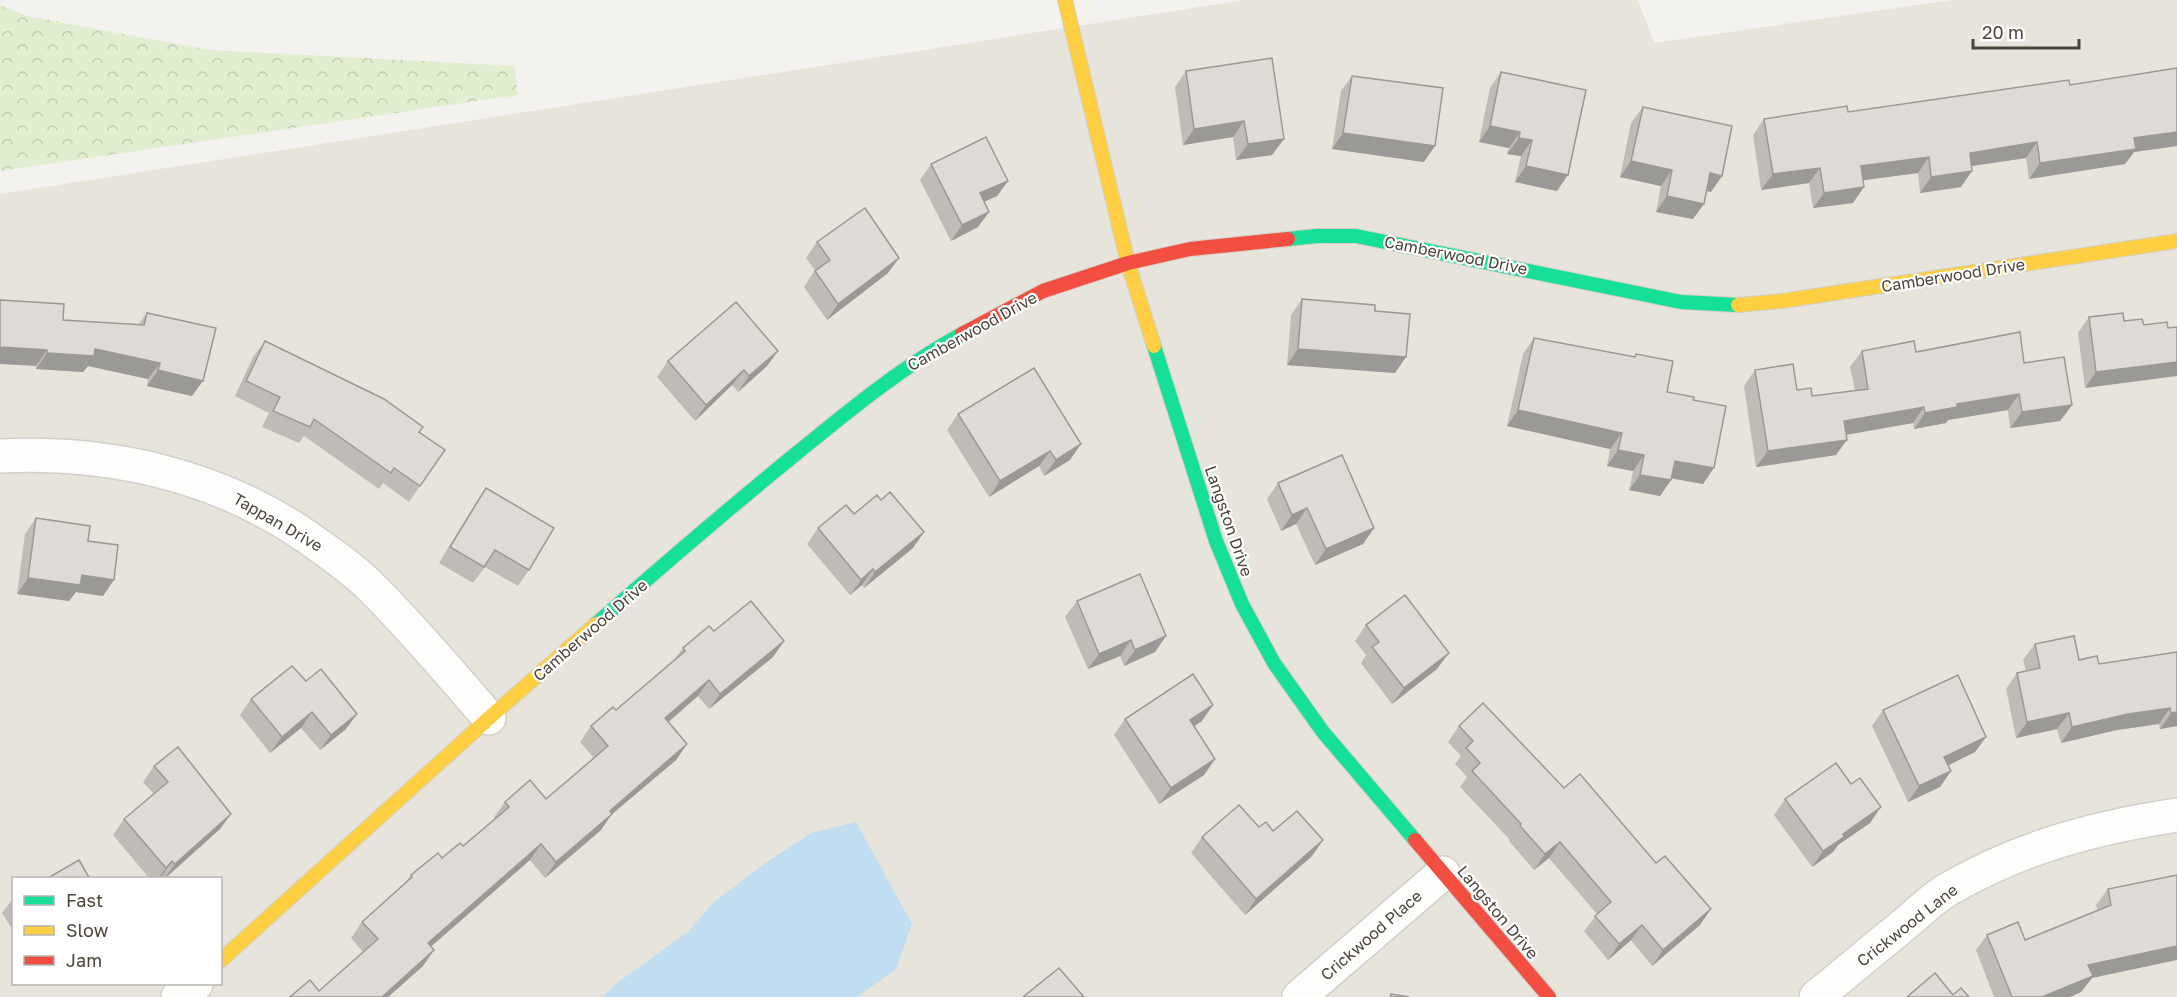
<svg xmlns="http://www.w3.org/2000/svg" width="2177" height="997" font-family="'Golos Text',sans-serif">
	<style>
		.residential { fill: #e7e4dc; fill-rule: evenodd }
		.forest { fill: url(#forest-crowns) }
		.water { fill: #c0ddf1 }
		.lines { fill: none; stroke-linecap: round; stroke-linejoin: round }
		.street-casing { stroke: #d2d0cb; stroke-width: 36 }
		.fast-casing { stroke: #d3cfc5; stroke-width: 16 }
		.slow-casing { stroke: #d3cfc5; stroke-width: 16 }
		.jam-casing { stroke: #d3cfc5; stroke-width: 16 }
		.street { stroke: #fdfdfc; stroke-width: 33 }
		.fast { stroke: #16e098; stroke-width: 14 }
		.slow { stroke: #ffcf43; stroke-width: 14 }
		.jam { stroke: #f24e42; stroke-width: 14 }
		.wall { fill: #bfbcb8 }
		.shaded-wall { fill: #9b9996 }
		.building { fill: #dedbd6; stroke: #9b9996; stroke-width: 1.5 }
		.labels { text-anchor: middle; dominant-baseline: central; stroke-width: 4.5; stroke-linejoin: round; paint-order: stroke }
		.street-label { font-size: 16px; fill: #4b4439; stroke: #fff }
	</style>
	<defs>
		<pattern id="forest-crowns" width="20" height="18" patternUnits="userSpaceOnUse" patternTransform="scale(1.5)"><rect width="20" height="18" fill="#e1eecf"/><path d="M2 6a3 3 0 1 1 6 0M12 15a3 3 0 1 1 6 0" fill="none" stroke="#c3cdb2"/></pattern>
	</defs>
	<rect width="100%" height="100%" fill="#f4f2ee"/>
	<path class="residential" d="M1244 0H1638L1654 43 1952 0H2177V997H0V194ZM14 878H220V984H14Z"/>
	<polygon class="forest" points="0,5 27,16 210,50 514,66 518,95 0,171"/>
	<polygon class="water" points="856,822 912,924 896,969 857,997 602,997 617,983 688,932 713,903 764,864 811,833"/>
	<g class="lines">
		<g class="street-casing">
			<g id="street">
				<path d="M0 456C110 451 219 475 310 539 332 555 355 570 374 590 414 630 452 675 489 718"/>
				<polyline points="178,997 196,984"/>
				<polyline points="1299,997 1443,873"/>
				<path d="M1816 997C1846 973 1875 948 1905 924 1918 913 1932 899 1947 890 2018 848 2096 827 2177 815"/>
			</g>
		</g>
		<g class="fast-casing">
			<g id="fast">
				<polyline points="1288,239 1317,236 1356,236 1681,302 1738,305"/>
				<polyline points="1154,346 1216,541 1242,604 1274,663 1323,732 1415,840"/>
				<path d="M596 624C662 566 728 509 797 453 851 409 900 368 962 334"/>
			</g>
		</g>
		<g class="slow-casing">
			<g id="slow">
				<polyline points="1065,0 1128,263 1154,346"/>
				<polyline points="1738,305 1782,301 2177,241"/>
				<polyline points="220,961 489,718 596,624"/>
			</g>
		</g>
		<g class="jam-casing">
			<g id="jam">
				<polyline points="962,334 1043,291 1128,263 1190,249 1288,239"/>
				<polyline points="1415,840 1549,997"/>
			</g>
		</g>
		<use href="#street" class="street"/>
		<use href="#fast" class="fast"/>
		<use href="#slow" class="slow"/>
		<use href="#jam" class="jam"/>
	</g>
	<g class="wall">
		<polygon points="1272,58 1272,155 1236,160 1233,137 1183,145 1175,87 1186,71"/>
		<polygon points="2177,68 2177,146 2134,152 2125,164 2029,179 2026,158 1972,166 1961,187 1920,193 1918,173 1863,180 1853,203 1813,208 1809,183 1761,190 1753,135 1764,119 1848,112 2070,85"/>
		<polygon points="1501,72 1557,191 1515,182 1521,156 1507,154 1509,148 1479,142 1490,88"/>
		<polygon points="1352,76 1424,162 1332,149 1341,91"/>
		<polygon points="1643,107 1711,192 1707,191 1693,219 1656,212 1661,186 1620,177 1631,123"/>
		<polygon points="931,164 1008,181 997,196 984,202 978,227 951,241 920,180"/>
		<polygon points="817,242 888,273 827,320 804,287 815,270 806,258"/>
		<polygon points="1302,299 1375,311 1395,373 1287,365 1291,315"/>
		<polygon points="147,313 192,396 147,386 148,379 88,366 83,372 36,369 36,366 63,320 138,325"/>
		<polygon points="2089,317 2124,321 2144,325 2085,388 2078,333"/>
		<polygon points="1534,338 1634,357 1636,354 1667,392 1693,400 1703,484 1672,478 1671,480 1660,496 1629,490 1633,471 1607,466 1610,449 1507,426 1523,354"/>
		<polygon points="265,341 419,432 445,450 409,502 383,483 379,489 304,436 299,443 262,427 269,413 235,396 253,357"/>
		<polygon points="778,351 767,366 738,392 732,385 695,421 657,377 668,361"/>
		<polygon points="1862,351 1916,352 2024,363 2072,405 2060,421 2010,428 2008,410 1948,420 1946,423 1914,429 1913,423 1846,435 1836,455 1756,467 1744,386 1755,370 1797,390 1812,396 1855,390 1850,367"/>
		<polygon points="1034,368 1070,460 1044,476 1039,466 989,497 947,430 958,414"/>
		<polygon points="1278,483 1374,528 1363,544 1315,565 1296,524 1281,531 1267,499"/>
		<polygon points="486,488 529,570 518,586 485,567 473,583 439,563 475,504"/>
		<polygon points="881,500 924,532 913,548 864,588 862,585 850,595 807,544 818,528 854,514"/>
		<polygon points="36,518 88,541 103,596 76,592 69,601 17,594 25,534"/>
		<polygon points="1077,601 1166,636 1155,652 1124,666 1120,656 1088,669 1065,617"/>
		<polygon points="1366,625 1437,669 1392,704 1361,663 1366,655 1355,641"/>
		<polygon points="714,631 784,641 773,657 709,709 698,696 669,722 687,744 676,760 611,815 601,830 545,878 530,860 431,946 423,966 388,997 290,997 319,991 363,952 351,938 362,922 404,884 411,875 463,846 495,819 494,817 505,802 546,799 594,758 580,742 591,726 616,710 675,659 683,648"/>
		<polygon points="2035,644 2079,660 2099,664 2177,652 2177,726 2160,729 2159,724 2117,730 2061,743 2057,729 2016,738 2006,689 2017,673 2026,671 2023,660"/>
		<polygon points="292,666 346,729 320,750 301,728 270,753 240,715 251,699"/>
		<polygon points="1883,710 1986,737 1975,752 1948,765 1951,771 1940,787 1908,802 1872,726"/>
		<polygon points="1125,719 1202,721 1194,726 1215,759 1204,775 1159,804 1114,735"/>
		<polygon points="1459,726 1564,788 1700,925 1652,966 1631,940 1608,960 1584,931 1597,914 1549,858 1534,870 1509,841 1510,840 1460,787 1467,777 1455,764 1461,756 1448,742"/>
		<polygon points="154,766 231,814 220,829 165,879 163,879 161,877 160,879 150,879 113,835 124,819 154,794 143,782"/>
		<polygon points="1785,799 1870,823 1838,845 1833,852 1812,867 1774,815"/>
		<polygon points="1259,827 1273,831 1323,840 1312,856 1245,915 1191,853 1202,837"/>
		<polygon points="2177,875 2092,978 2081,992 2070,997 1994,997 1976,950 1987,935 2025,940 2098,911 2096,905 2108,889"/>
		<polygon points="14,897 14,932 2,913"/>
	</g>
	<g class="shaded-wall">
		<polygon points="1244,121 1233,137 1183,145 1194,129"/>
		<polygon points="1490,126 1520,132 1509,148 1479,142"/>
		<polygon points="2177,132 2177,146 2134,152 2125,164 2029,179 2040,163 2134,138"/>
		<polygon points="1343,133 1435,146 1424,162 1332,149"/>
		<polygon points="1519,138 1532,140 1521,156 1507,154"/>
		<polygon points="1284,139 1272,155 1236,160 1248,144"/>
		<polygon points="2037,142 2026,158 1958,168 1970,153"/>
		<polygon points="1929,157 1918,173 1850,182 1861,166"/>
		<polygon points="1631,161 1672,170 1661,186 1620,177"/>
		<polygon points="1526,166 1568,175 1557,191 1515,182"/>
		<polygon points="1820,168 1809,183 1761,190 1773,174"/>
		<polygon points="1972,171 1961,187 1920,193 1931,177"/>
		<polygon points="1710,173 1722,176 1711,192 1699,189"/>
		<polygon points="1008,181 997,196 969,209 980,193"/>
		<polygon points="1864,187 1853,203 1813,208 1824,193"/>
		<polygon points="1667,196 1704,204 1693,219 1656,212"/>
		<polygon points="989,212 978,227 951,241 962,225"/>
		<polygon points="899,258 888,273 827,320 838,304"/>
		<polygon points="0,347 47,350 36,366 0,364"/>
		<polygon points="95,349 160,363 148,379 88,366 83,372 36,369 47,353"/>
		<polygon points="1298,349 1406,357 1395,373 1287,365"/>
		<polygon points="778,351 767,366 738,392 749,376"/>
		<polygon points="2177,362 2177,376 2085,388 2096,372"/>
		<polygon points="158,370 203,381 192,396 147,386"/>
		<polygon points="744,370 732,385 695,421 706,405"/>
		<polygon points="2019,394 2008,410 1948,420 1946,423 1914,429 1925,413 1957,404"/>
		<polygon points="2072,405 2060,421 2010,428 2022,412"/>
		<polygon points="1924,407 1913,423 1833,437 1844,421"/>
		<polygon points="1518,410 1622,433 1610,449 1507,426"/>
		<polygon points="1847,440 1836,455 1756,467 1768,451"/>
		<polygon points="1081,444 1070,460 1044,476 1056,460"/>
		<polygon points="1618,450 1644,455 1633,471 1607,466"/>
		<polygon points="1050,451 1039,466 989,497 1000,481"/>
		<polygon points="1675,461 1714,468 1703,484 1664,477"/>
		<polygon points="1640,475 1671,480 1660,496 1629,490"/>
		<polygon points="1307,508 1296,524 1281,531 1292,515"/>
		<polygon points="1374,528 1363,544 1315,565 1326,549"/>
		<polygon points="924,532 913,548 864,588 875,572"/>
		<polygon points="873,569 862,585 850,595 861,580"/>
		<polygon points="82,575 114,580 103,596 76,592 69,601 17,594 28,578"/>
		<polygon points="1166,636 1155,652 1124,666 1135,650"/>
		<polygon points="1131,640 1120,656 1088,669 1099,654"/>
		<polygon points="784,641 773,657 709,709 720,694"/>
		<polygon points="1449,653 1437,669 1392,704 1404,688"/>
		<polygon points="709,680 698,696 654,734 665,718"/>
		<polygon points="1213,705 1202,721 1179,736 1190,720"/>
		<polygon points="2170,708 2159,724 2117,730 2061,743 2072,727 2128,714"/>
		<polygon points="312,712 301,728 270,753 282,737"/>
		<polygon points="2177,712 2177,726 2160,729 2171,713"/>
		<polygon points="2069,713 2057,729 2016,738 2027,722"/>
		<polygon points="357,714 346,729 320,750 331,735"/>
		<polygon points="1986,737 1975,752 1933,773 1944,757"/>
		<polygon points="687,744 676,760 611,815 601,830 545,878 556,862 610,811"/>
		<polygon points="1215,759 1204,775 1159,804 1171,788"/>
		<polygon points="1951,771 1940,787 1908,802 1919,786"/>
		<polygon points="1881,807 1870,823 1838,845 1833,852 1812,867 1823,851 1843,834"/>
		<polygon points="231,814 220,829 164,879 175,864"/>
		<polygon points="1323,840 1312,856 1245,915 1256,899"/>
		<polygon points="1560,842 1549,858 1534,870 1545,854"/>
		<polygon points="541,844 530,860 417,959 428,943"/>
		<polygon points="172,861 161,877 158,879 166,868"/>
		<polygon points="1711,909 1700,925 1652,966 1663,950"/>
		<polygon points="1642,925 1631,940 1608,960 1619,944"/>
		<polygon points="2177,946 2177,960 2092,978 2081,992 2070,997 2042,997 2088,965"/>
		<polygon points="434,950 423,966 388,997 382,997"/>
	</g>
	<g class="building">
		<polygon points="1272,58 1284,139 1248,144 1244,121 1194,129 1186,71"/>
		<polygon points="2177,68 2177,132 2134,138 2136,149 2040,163 2037,142 1970,153 1972,171 1931,177 1929,157 1861,166 1864,187 1824,193 1820,168 1773,174 1764,119 1847,106 1848,112 2069,80 2070,85"/>
		<polygon points="1501,72 1586,90 1568,175 1526,166 1532,140 1519,138 1520,132 1490,126"/>
		<polygon points="1352,76 1443,88 1435,146 1343,133"/>
		<polygon points="1643,107 1732,126 1722,176 1710,173 1704,204 1667,196 1672,170 1631,161"/>
		<polygon points="986,137 1008,181 980,193 989,212 962,225 931,164"/>
		<polygon points="865,208 899,258 838,304 815,271 830,260 817,242"/>
		<polygon points="1302,299 1375,305 1375,311 1410,314 1406,357 1298,349"/>
		<polygon points="0,300 64,304 63,320 144,325 147,313 216,328 203,381 158,370 160,363 95,349 94,356 47,353 47,350 0,347"/>
		<polygon points="736,302 778,351 749,376 744,370 706,405 668,361"/>
		<polygon points="2123,313 2124,321 2142,319 2144,325 2167,322 2168,328 2177,327 2177,362 2096,372 2089,317"/>
		<polygon points="2020,332 2024,363 2064,357 2072,405 2022,412 2019,394 1957,404 1957,407 1925,413 1924,407 1844,421 1847,440 1768,451 1755,370 1793,364 1797,390 1811,388 1812,396 1868,389 1862,351 1914,341 1916,352"/>
		<polygon points="1534,338 1635,357 1636,354 1673,361 1667,392 1694,397 1693,400 1726,406 1714,468 1675,461 1671,480 1640,475 1644,455 1618,450 1622,433 1518,410"/>
		<polygon points="265,341 384,399 423,427 419,432 445,450 420,486 394,468 391,473 314,419 310,427 273,411 280,397 246,381"/>
		<polygon points="1034,368 1081,444 1056,460 1050,451 1000,481 958,414"/>
		<polygon points="1342,455 1374,528 1326,549 1307,508 1292,515 1278,483"/>
		<polygon points="486,488 554,528 529,570 495,550 484,567 450,547"/>
		<polygon points="890,492 924,532 875,572 873,569 861,580 818,528 846,505 854,514 877,495 881,500"/>
		<polygon points="36,518 90,526 88,541 118,545 114,580 82,575 80,585 28,578"/>
		<polygon points="1140,574 1166,636 1135,650 1131,640 1099,654 1077,601"/>
		<polygon points="1405,595 1449,653 1404,688 1372,647 1379,642 1366,625"/>
		<polygon points="751,601 784,641 720,694 709,680 665,718 687,744 610,811 612,814 556,862 541,844 428,943 434,950 382,997 290,997 310,980 319,991 378,939 362,922 412,877 411,875 438,853 442,858 460,843 463,846 509,807 505,802 530,780 546,799 608,746 591,726 613,707 616,710 685,651 683,648 709,626 714,631"/>
		<polygon points="2074,636 2079,660 2097,656 2099,664 2177,652 2177,712 2171,713 2170,708 2128,714 2072,727 2069,713 2027,722 2017,673 2040,668 2035,644"/>
		<polygon points="292,666 306,681 321,669 357,714 331,735 312,712 282,737 251,699"/>
		<polygon points="1193,674 1213,705 1190,720 1215,759 1171,788 1125,719"/>
		<polygon points="1958,675 1986,737 1944,757 1951,771 1919,786 1883,710"/>
		<polygon points="1483,703 1564,788 1580,774 1656,863 1665,856 1711,909 1663,950 1642,925 1619,944 1595,916 1611,902 1560,842 1545,854 1520,826 1521,824 1472,771 1480,763 1466,748 1473,741 1459,726"/>
		<polygon points="178,747 231,814 175,864 172,861 166,868 124,819 168,782 154,766"/>
		<polygon points="1836,763 1851,784 1860,778 1881,807 1843,834 1844,837 1823,851 1785,799"/>
		<polygon points="1239,805 1259,827 1266,822 1273,831 1297,811 1323,840 1256,899 1202,837"/>
		<polygon points="79,860 90,879 46,879"/>
		<polygon points="2177,875 2177,946 2088,965 2093,976 2042,997 2012,997 1987,935 2018,922 2025,940 2111,905 2108,889"/>
		<polygon points="1059,968 1084,997 1023,997"/>
		<polygon points="1935,973 1953,995 1961,988 1969,997 1907,997"/>
		<polygon points="1391,994 1409,997 1390,997"/>
	</g>
	<g class="labels">
		<g class="street-label">
			<text transform="translate(1456 255) rotate(11)">Camberwood Drive</text>
			<text transform="translate(1953 275) rotate(-9)">Camberwood Drive</text>
			<text transform="translate(972 331) rotate(-29)">Camberwood Drive</text>
			<text transform="translate(1229 521) rotate(71)">Langston Drive</text>
			<text transform="translate(278 522) rotate(30)">Tappan Drive</text>
			<text transform="translate(590 630) rotate(-41)">Camberwood Drive</text>
			<text transform="translate(1498 912) rotate(50)">Langston Drive</text>
			<text transform="translate(1907 925) rotate(-38)">Crickwood Lane</text>
			<text transform="translate(1371 935) rotate(-41)">Crickwood Place</text>
		</g>
	</g>
	<rect x="12" y="877" width="210" height="108" fill="#ffffff" stroke="#b7b4b0" stroke-width="1.5"/>
	<rect x="24" y="896" width="30" height="9" fill="#16e098" stroke="#b7b4b0" stroke-width="1.5"/>
	<text x="66" y="907" font-size="18" fill="#4b4439">Fast</text>
	<rect x="24" y="926" width="30" height="9" fill="#ffcf43" stroke="#b7b4b0" stroke-width="1.5"/>
	<text x="66" y="937" font-size="18" fill="#4b4439">Slow</text>
	<rect x="24" y="956" width="30" height="9" fill="#f24e42" stroke="#b7b4b0" stroke-width="1.5"/>
	<text x="66" y="967" font-size="18" fill="#4b4439">Jam</text>
	<path d="M1973 39v9h106v-9" fill="none" stroke="#4b4439" stroke-width="3"/>
	<text x="1982" y="39" font-size="18" fill="#4b4439" stroke="#ffffff" stroke-width="4.5" paint-order="stroke">20 m</text>
</svg>
